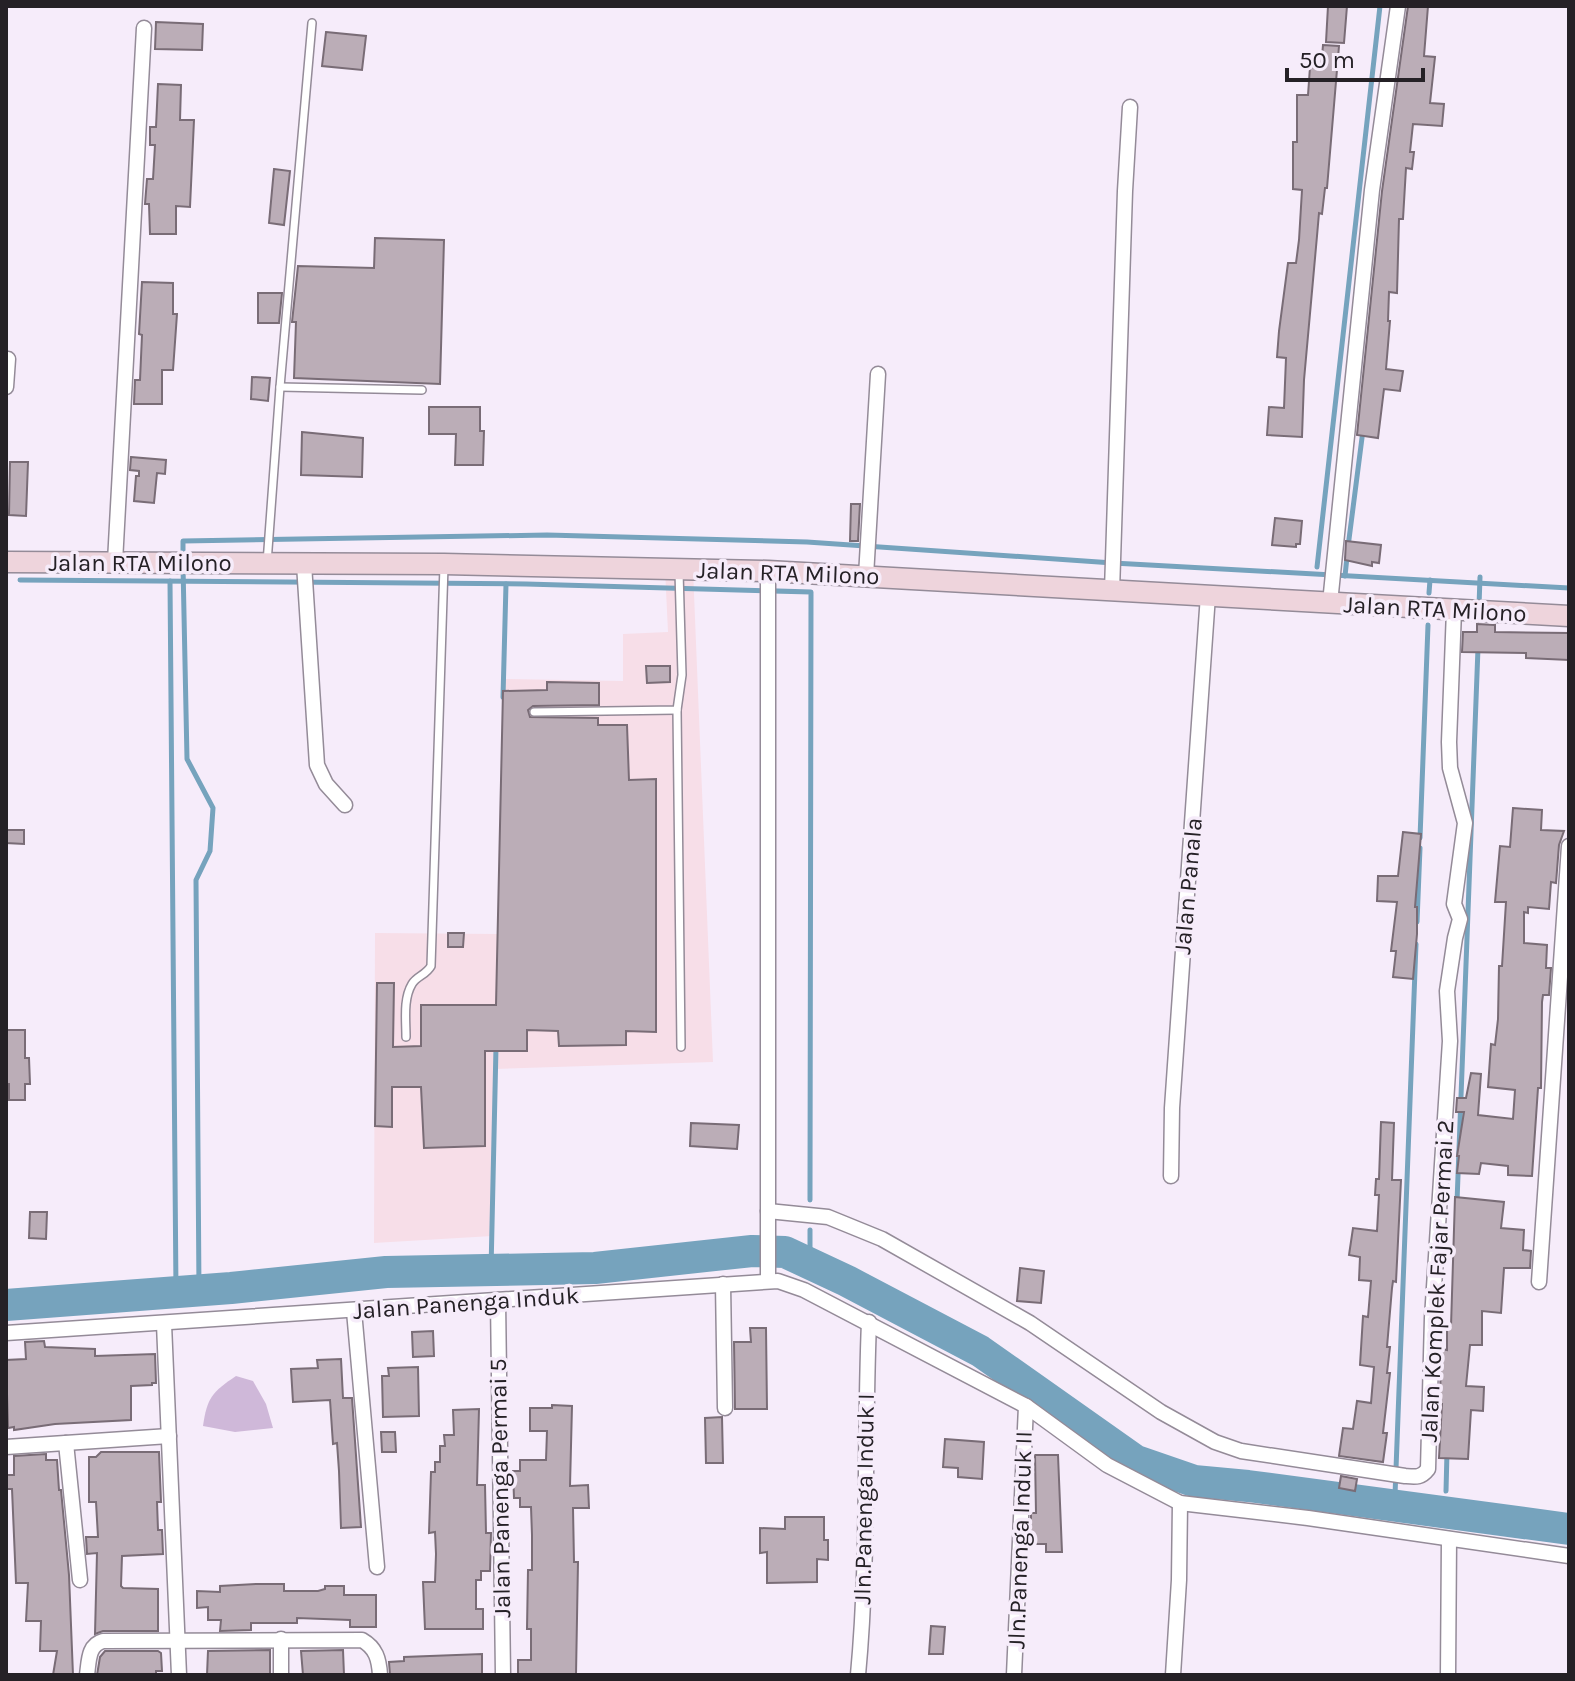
<svg xmlns="http://www.w3.org/2000/svg" width="1575" height="1681" font-family="Karla,sans-serif">
	<style>
		.industrial { fill: #f7dee8 }
		.green { fill: #cfb8d9 }
		.lines { fill: none; stroke-linecap: round; stroke-linejoin: round }
		.stream { stroke: #76a3bd; stroke-width: 5 }
		.river { stroke: #76a3bd; stroke-width: 32 }
		.building { fill: #bbadb7; stroke: #796c76; stroke-width: 2 }
		.lane-casing { stroke: #948b98; stroke-width: 10 }
		.street-casing { stroke: #948b98; stroke-width: 17 }
		.secondary-casing { stroke: #948b98; stroke-width: 23 }
		.lane { stroke: #fff; stroke-width: 7 }
		.street { stroke: #fff; stroke-width: 14 }
		.secondary { stroke: #eed4dc; stroke-width: 20 }
		.labels { text-anchor: middle; dominant-baseline: central; stroke-width: 7; stroke-linejoin: round; paint-order: stroke }
		.street-label { font-size: 24px; fill: #252126; stroke: #f6ecfa }
	</style>
	<rect width="100%" height="100%" fill="#f6ecfa"/>
	<polygon class="industrial" points="665,569 693,569 713,1062 495,1069 492,1236 374,1243 375,933 498,934 503,679 623,681 623,634 668,632"/>
	<path class="green" d="M236 1376 253 1381 266 1404 273 1428 235 1432 203 1426C207 1398 212 1392 236 1376Z"/>
	<g class="lines">
		<g class="stream">
			<polyline points="1348,547 1363,430"/>
			<polyline points="183,556 183,541 547,535 807,542 1113,563 1569,588"/>
			<polyline points="183,566 187,759 213,808 210,851 196,880 199,1291"/>
			<polyline points="1317,567 1380,6"/>
			<polyline points="1345,576 1347,557"/>
			<polyline points="20,580 526,584 811,592 810,1200"/>
			<polyline points="170,581 176,1292"/>
			<polyline points="1429,593 1430,580"/>
			<polyline points="1479,606 1480,577"/>
			<polyline points="503,697 506,584"/>
			<polyline points="1420,838 1428,625"/>
			<polyline points="1417,922 1420,848"/>
			<polyline points="1457,1202 1478,648"/>
			<polyline points="810,1264 810,1230"/>
			<polyline points="491,1270 496,1047"/>
			<polyline points="6,1312 121,1304 285,1287 579,1278 752,1251"/>
			<polyline points="1446,1491 1447,1452"/>
			<polyline points="1395,1495 1416,944"/>
		</g>
		<polyline class="river" points="6,1305 231,1288 386,1272 595,1268 752,1251 785,1252 847,1281 980,1351 1136,1461 1194,1481 1248,1486 1569,1529"/>
	</g>
	<g class="building">
		<polygon points="1328,6 1347,6 1344,43 1326,42"/>
		<polygon points="1408,6 1428,6 1424,56 1435,57 1430,103 1444,104 1442,126 1413,124 1410,152 1414,152 1412,169 1406,168 1403,219 1399,219 1397,293 1389,292 1388,321 1390,321 1386,369 1403,371 1400,391 1384,389 1378,438 1357,435 1382,191"/>
		<polygon points="156,22 203,24 202,50 155,49"/>
		<polygon points="326,32 366,36 362,70 322,66"/>
		<polygon points="1323,45 1339,46 1327,188 1325,188 1322,214 1319,213 1317,236 1304,380 1302,437 1267,435 1269,407 1284,408 1286,358 1277,357 1279,331 1288,263 1296,263 1299,240 1302,190 1293,189 1293,142 1297,142 1297,95 1308,95 1310,67 1321,68"/>
		<polygon points="158,84 181,85 180,120 194,120 190,207 176,206 176,234 150,234 149,204 145,204 147,179 153,179 155,145 150,145 150,127 156,127"/>
		<polygon points="274,169 290,171 284,225 269,223"/>
		<polygon points="375,238 444,240 440,384 294,378 296,322 292,322 298,266 374,268"/>
		<polygon points="142,282 173,283 173,314 177,314 173,370 162,370 162,404 134,404 135,380 140,380 142,335 139,334"/>
		<polygon points="258,293 282,293 279,323 258,323"/>
		<polygon points="252,377 270,378 268,401 251,399"/>
		<polygon points="429,407 480,407 480,431 484,431 483,465 455,465 456,434 429,434"/>
		<polygon points="302,432 363,438 362,477 301,475"/>
		<polygon points="131,457 166,460 165,474 157,473 154,503 134,501 136,476 139,476 139,471 130,470"/>
		<polygon points="10,462 28,462 26,516 9,515"/>
		<polygon points="851,504 860,504 858,541 850,541"/>
		<polygon points="1275,518 1302,521 1300,544 1296,544 1296,547 1272,545"/>
		<polygon points="1346,541 1381,545 1379,563 1372,562 1372,566 1345,560"/>
		<polygon points="1477,624 1495,625 1495,632 1569,633 1569,660 1526,658 1526,653 1462,652 1463,632 1477,632"/>
		<polygon points="646,666 670,666 670,682 647,683"/>
		<polygon points="547,682 599,683 599,705 533,706 528,710 530,717 598,718 598,725 627,725 629,780 656,779 656,1032 626,1031 626,1045 559,1046 558,1031 527,1030 527,1051 485,1051 485,1146 424,1148 421,1087 392,1087 392,1127 375,1126 377,983 394,983 393,1047 421,1046 421,1005 496,1005 503,691 547,690"/>
		<polygon points="1513,808 1542,810 1541,830 1564,831 1559,845 1556,883 1551,882 1549,909 1528,907 1528,913 1524,912 1524,943 1547,945 1546,968 1551,968 1549,995 1543,995 1542,1002 1541,1088 1538,1088 1532,1176 1508,1175 1508,1166 1481,1163 1479,1174 1457,1173 1459,1156 1457,1156 1464,1112 1456,1112 1457,1098 1466,1098 1471,1073 1481,1074 1478,1115 1513,1119 1515,1090 1488,1087 1491,1044 1495,1045 1498,1019 1499,966 1502,966 1506,902 1495,902 1500,846 1510,847"/>
		<polygon points="6,830 24,830 24,844 6,843"/>
		<polygon points="1403,832 1421,834 1415,907 1417,907 1417,934 1413,979 1393,977 1396,951 1391,951 1397,902 1377,901 1378,876 1398,876"/>
		<polygon points="448,933 464,933 463,947 448,947"/>
		<polygon points="6,1030 25,1030 25,1058 29,1058 30,1084 25,1084 25,1100 9,1100 9,1084 6,1084"/>
		<polygon points="1381,1122 1394,1123 1392,1180 1401,1180 1396,1282 1393,1281 1392,1288 1387,1347 1390,1347 1387,1373 1390,1373 1383,1433 1387,1433 1383,1462 1339,1456 1343,1428 1353,1429 1357,1401 1371,1403 1374,1367 1360,1365 1363,1316 1368,1317 1371,1281 1359,1280 1360,1257 1349,1255 1353,1228 1377,1231 1379,1195 1375,1195 1376,1179 1379,1179"/>
		<polygon points="691,1123 739,1125 737,1149 690,1146"/>
		<polygon points="1455,1197 1504,1202 1501,1228 1524,1230 1523,1250 1531,1251 1530,1268 1504,1268 1501,1313 1482,1311 1482,1345 1470,1345 1466,1386 1484,1387 1483,1411 1471,1410 1468,1459 1439,1458 1442,1404 1440,1404 1441,1349 1447,1350 1447,1326 1451,1326"/>
		<polygon points="30,1212 47,1212 46,1239 29,1238"/>
		<polygon points="1020,1268 1044,1271 1041,1303 1017,1301"/>
		<polygon points="750,1328 766,1328 767,1409 735,1409 734,1342 751,1342"/>
		<polygon points="433,1331 434,1356 413,1357 412,1332"/>
		<polygon points="44,1341 45,1347 95,1349 95,1356 155,1354 156,1383 152,1383 152,1385 131,1386 131,1420 55,1424 14,1430 14,1427 8,1428 6,1360 26,1359 25,1342"/>
		<polygon points="341,1359 343,1398 352,1398 361,1527 341,1528 339,1471 337,1443 333,1444 330,1400 293,1402 291,1369 318,1368 317,1360"/>
		<polygon points="418,1367 419,1416 383,1417 382,1376 389,1376 388,1368"/>
		<polygon points="552,1405 572,1406 570,1486 588,1485 589,1508 573,1508 574,1562 578,1562 576,1675 518,1675 518,1660 531,1660 531,1629 527,1629 528,1570 532,1570 532,1535 531,1507 520,1507 520,1498 514,1498 513,1471 520,1471 520,1460 546,1460 547,1431 530,1431 530,1408 552,1408"/>
		<polygon points="479,1409 477,1485 485,1485 486,1533 491,1533 490,1571 481,1571 481,1580 476,1580 476,1609 483,1609 483,1629 425,1629 423,1582 435,1582 436,1554 435,1532 429,1533 431,1472 435,1472 435,1462 440,1462 440,1446 445,1446 444,1435 454,1435 453,1410"/>
		<polygon points="722,1417 723,1463 706,1463 705,1418"/>
		<polygon points="381,1432 395,1432 396,1452 382,1452"/>
		<polygon points="945,1439 984,1442 982,1479 958,1477 958,1468 943,1467"/>
		<polygon points="101,1452 159,1452 161,1502 157,1502 158,1530 162,1530 163,1554 122,1556 121,1586 123,1588 158,1589 158,1631 103,1631 95,1634 97,1553 87,1554 86,1537 98,1537 96,1502 89,1502 89,1457 96,1457"/>
		<polygon points="46,1454 46,1460 57,1460 59,1490 61,1490 69,1575 73,1675 53,1675 57,1651 40,1651 41,1621 26,1621 28,1583 16,1583 12,1489 6,1489 6,1475 14,1475 14,1456"/>
		<polygon points="1035,1455 1058,1455 1062,1552 1046,1552 1046,1544 1031,1544 1031,1513 1036,1513"/>
		<polygon points="1341,1476 1357,1479 1355,1491 1339,1488"/>
		<polygon points="785,1517 824,1517 824,1540 828,1540 828,1560 817,1559 817,1582 767,1583 767,1552 760,1553 760,1528 785,1529"/>
		<polygon points="256,1584 284,1584 284,1591 318,1591 325,1589 325,1586 344,1586 344,1595 376,1595 376,1627 350,1627 350,1620 297,1618 297,1623 251,1623 251,1630 220,1631 221,1620 208,1620 208,1607 197,1608 197,1591 220,1592 220,1586"/>
		<polygon points="931,1626 945,1627 943,1654 929,1654"/>
		<polygon points="270,1650 270,1675 207,1675 208,1651"/>
		<polygon points="343,1650 344,1675 303,1675 301,1651"/>
		<polygon points="158,1651 161,1653 162,1671 156,1671 156,1675 97,1675 100,1657 105,1651"/>
		<polygon points="482,1654 482,1675 390,1675 389,1662 404,1661 404,1657"/>
	</g>
	<g class="lines">
		<g class="lane-casing">
			<g id="lane">
				<polyline points="280,387 422,390"/>
				<polyline points="267,563 280,387 312,23"/>
				<polyline points="677,710 681,1047"/>
				<polyline points="534,712 677,710 682,675 679,572"/>
				<path d="M406 1037C406 1020 403 999 412 984 417 976 426 975 431 966L444 566"/>
			</g>
		</g>
		<g class="street-casing">
			<g id="street">
				<polyline points="6,387 8,359"/>
				<polyline points="115,562 144,28"/>
				<polyline points="304,564 317,765 326,784 345,805"/>
				<polyline points="768,571 768,1281"/>
				<polyline points="866,576 878,374"/>
				<polyline points="1112,591 1125,191 1130,107"/>
				<polyline points="1330,603 1372,190 1398,6"/>
				<polyline points="1171,1176 1172,1108 1208,595"/>
				<path d="M768 1211 828 1217 882 1239 1030 1323 1161 1412 1215 1442 1241 1451 1405 1476C1416 1477 1421 1478 1428 1469L1432 1318 1450 1041 1447 991 1455 938 1460 919 1454 904 1465 823 1450 768 1449 742 1454 610"/>
				<polyline points="1539,1282 1569,846"/>
				<polyline points="723,1284 725,1408"/>
				<polyline points="498,1300 503,1675"/>
				<polyline points="354,1311 377,1567"/>
				<polyline points="164,1324 179,1675"/>
				<polyline points="6,1333 778,1281 804,1290 1026,1406 1107,1465 1180,1503 1308,1518 1569,1556"/>
				<polyline points="66,1443 80,1580"/>
				<polyline points="6,1447 169,1436"/>
				<polyline points="281,1639 281,1675"/>
				<path d="M87 1675C89 1661 88 1645 103 1641L362 1640C376 1648 379 1659 380 1675"/>
				<path d="M858 1675C869 1558 864 1440 869 1322"/>
				<polyline points="1014,1675 1026,1406"/>
				<polyline points="1173,1675 1179,1580 1180,1503"/>
				<polyline points="1448,1675 1449,1539"/>
			</g>
		</g>
		<g class="secondary-casing">
			<polyline id="secondary" points="6,562 444,564 768,571 1569,616"/>
		</g>
		<use href="#lane" class="lane"/>
		<use href="#street" class="street"/>
		<use href="#secondary" class="secondary"/>
	</g>
	<g class="labels">
		<g class="street-label">
			<text x="140" y="563">Jalan RTA Milono</text>
			<text transform="translate(788 573) rotate(2)">Jalan RTA Milono</text>
			<text transform="translate(1435 609) rotate(3)">Jalan RTA Milono</text>
			<text transform="translate(1188 886) rotate(-85)">Jalan Panala</text>
			<text transform="translate(1437 1281) rotate(-87)">Jalan Komplek Fajar Permai 2</text>
			<text transform="translate(466 1303) rotate(-4)">Jalan Panenga Induk</text>
			<text transform="translate(500 1488) rotate(-91)">Jalan Panenga Permai 5</text>
			<text transform="translate(864 1499) rotate(-89)">Jln.Panenga Induk I</text>
			<text transform="translate(1020 1540) rotate(-88)">Jln.Panenga Induk II</text>
		</g>
	</g>
	<rect width="1575" height="1681" fill="none" stroke="#252126" stroke-width="16"/>
	<path d="M1287 68v12h136v-12" fill="none" stroke="#252126" stroke-width="4"/>
	<text x="1299" y="68" font-size="24" fill="#252126" stroke="#f6ecfa" stroke-width="6" paint-order="stroke">50 m</text>
</svg>
